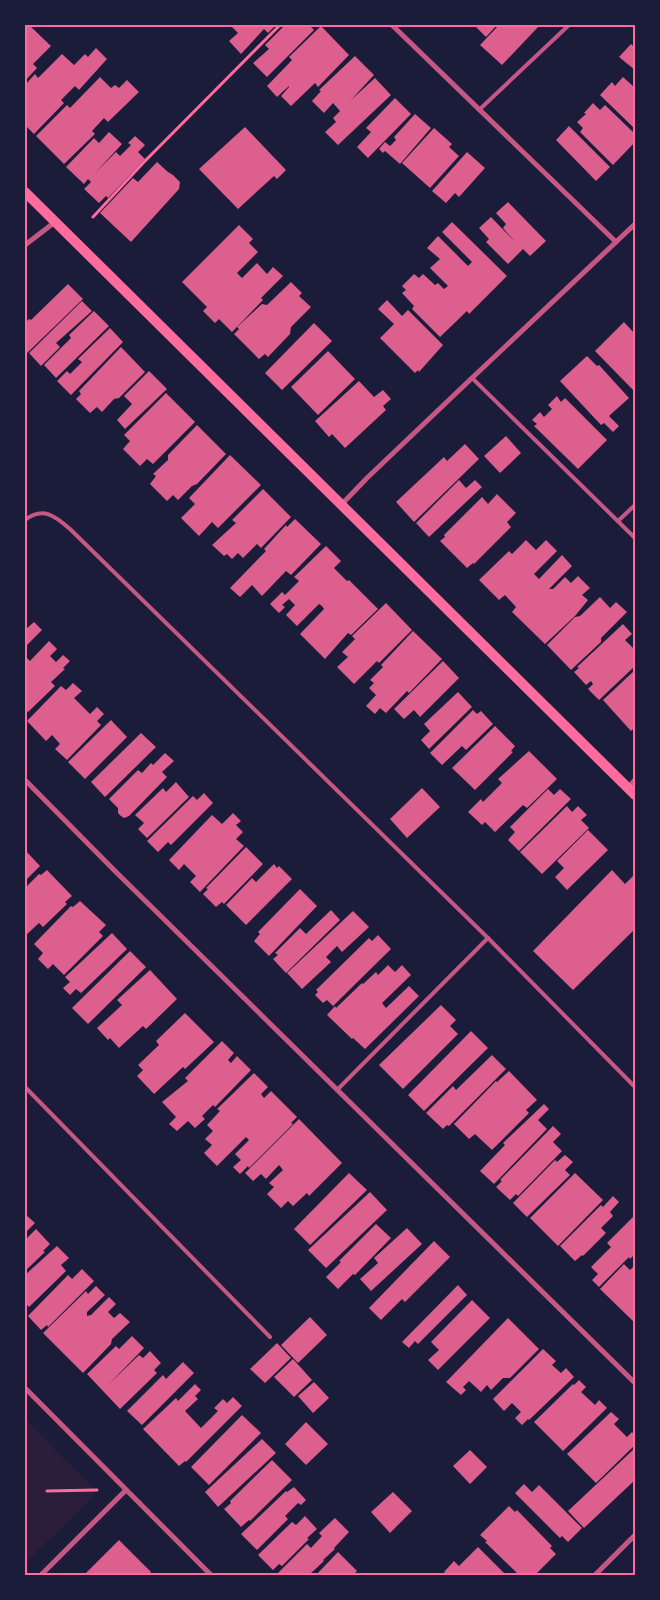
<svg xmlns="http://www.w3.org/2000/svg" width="660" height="1600" font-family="Manrope,sans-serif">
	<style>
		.green { fill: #2a1e3b }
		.building { fill: #dd5f8e }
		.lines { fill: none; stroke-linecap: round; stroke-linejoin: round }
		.path { stroke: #ff6b9d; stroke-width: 3 }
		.service { stroke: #c65784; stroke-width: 4 }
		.minor { stroke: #c65784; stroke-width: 5 }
		.secondary { stroke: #ff6b9d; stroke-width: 10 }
		.neatline { fill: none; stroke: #ff6b9d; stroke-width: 2 }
	</style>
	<rect width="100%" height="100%" fill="#1b1b3a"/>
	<polygon class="green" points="25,1418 93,1488 94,1492 91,1499 25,1563"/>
	<g class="building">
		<polygon points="29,25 51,46 33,64 37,68 25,81 25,29"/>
		<polygon points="230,25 276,25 268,33 264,29 241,54 229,41 238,33"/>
		<polygon points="285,25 309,25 314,30 267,77 253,63 269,49 265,45"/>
		<polygon points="474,25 497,25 486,37"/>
		<polygon points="499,25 540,25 502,65 480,45"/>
		<polygon points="321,26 349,55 318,87 315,83 291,106 281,96 289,87 289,86 277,97 267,86 292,60 289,57"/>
		<polygon points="631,44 635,48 635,70 619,57"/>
		<polygon points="96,48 107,59 79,90 75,86 61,100 64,103 34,134 25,125 25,85 35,74 38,78 62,54 74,65 85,54 88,57"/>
		<polygon points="355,56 374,75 351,100 375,78 391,95 338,145 325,132 336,122 333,118 340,111 333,103 324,113 312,101 321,91 319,90"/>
		<polygon points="100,77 111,88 115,85 119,88 127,80 139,92 108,122 104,118 92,131 95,134 64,164 36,136 67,105 70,108"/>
		<polygon points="623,77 635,88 635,129 600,95 612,82 615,86"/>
		<polygon points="395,98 411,114 368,158 357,147 371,132 366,128"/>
		<polygon points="593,103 600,110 605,105 635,134 635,142 613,165 580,132 583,128 577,122 586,114 584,113"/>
		<polygon points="415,114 431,128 400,164 385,151 383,153 379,149 385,142 390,146 396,140 394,137"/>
		<polygon points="569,126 610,167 596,181 556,140"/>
		<polygon points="245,127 286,170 277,179 274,176 238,209 199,169"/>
		<polygon points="434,128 452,144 449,147 459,156 430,188 402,163"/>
		<polygon points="109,132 122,144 95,173 116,152 120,156 131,145 128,143 135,136 145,145 138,152 145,159 108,198 106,196 99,203 84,189 91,182 88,179 84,184 66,167 94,138 99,143"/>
		<polygon points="467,152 485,168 459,197 455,193 446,203 432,191"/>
		<polygon points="157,162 168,172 173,175 180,182 179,189 131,242 100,213 133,178 138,182"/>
		<polygon points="508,202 546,241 530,256 523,249 508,264 486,242 489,239 479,228 491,217 515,242 503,228 506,224 496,213"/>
		<polygon points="452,222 507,276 469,314 467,311 440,337 412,309 414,306 402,293 406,290 402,286 414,274 419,278 423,274 435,285 438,283 444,289 448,286 430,268 440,259 427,248 438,236 468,266 472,262 442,232"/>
		<polygon points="239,225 253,239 249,243 258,252 237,273 242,278 257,263 267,274 273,267 283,276 261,298 263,300 232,332 219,319 215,323 203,311 207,307 182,282"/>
		<polygon points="291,282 302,293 299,296 311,307 291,327 290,334 268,357 265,354 259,359 234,334 239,329 237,327 262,304 267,305"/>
		<polygon points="68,284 83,299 25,355 25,323 29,319 31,320"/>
		<polygon points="387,300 402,316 408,310 443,345 419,372 418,370 415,373 380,338 394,324 378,309"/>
		<polygon points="82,301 92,311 56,343 60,347 41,366 29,353"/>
		<polygon points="94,311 109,326 56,378 44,365 71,338 69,335"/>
		<polygon points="624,322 635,334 635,392 595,351"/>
		<polygon points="314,323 332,341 282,390 265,373"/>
		<polygon points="110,328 123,342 71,395 57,381 67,371 70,374 82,362 78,359"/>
		<polygon points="121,347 145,372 119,398 114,399 102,412 97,407 90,413 76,399 81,394 79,391"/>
		<polygon points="328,351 355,379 318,415 291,387"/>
		<polygon points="587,356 597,366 599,365 629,398 609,416 619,426 613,432 604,423 601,425 560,381"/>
		<polygon points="149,371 167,389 125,429 117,420 132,404 124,396"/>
		<polygon points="359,381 374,397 383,390 391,399 383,406 386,410 345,448 332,434 329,437 315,421"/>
		<polygon points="166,393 195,422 153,464 147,459 140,466 123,449 130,441 124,435"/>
		<polygon points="557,396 561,402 565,398 607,440 578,469 534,426 537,424 532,420 540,412 544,417 552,409 548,405"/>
		<polygon points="197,425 226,454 197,484 192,486 178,500 173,495 167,501 150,484 156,476 153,474 168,460 168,455"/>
		<polygon points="506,436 521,453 500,473 484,456"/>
		<polygon points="465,444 479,459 414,522 396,502 444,457 447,461"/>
		<polygon points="230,455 261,485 218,528 212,522 199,536 181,518 195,504 189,498"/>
		<polygon points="459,480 466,488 475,480 482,487 429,537 416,523"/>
		<polygon points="263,489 291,517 261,548 257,544 243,558 238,553 232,559 227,554 224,556 212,545 236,523 232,520"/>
		<polygon points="497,494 516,513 507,522 511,527 474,564 473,563 467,568 440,541 445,537 444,535 482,497 488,504"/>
		<polygon points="295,519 321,544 291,575 286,571 262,596 252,585 240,597 230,588 266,551 264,549 286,525 287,527"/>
		<polygon points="526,540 536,550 546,540 557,551 534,574 539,579 562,555 572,566 549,589 553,589 565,577 571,583 578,576 590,588 582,595 588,600 575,616 545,644 512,612 516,607 505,595 499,600 479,580 509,551 512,554"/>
		<polygon points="326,546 341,561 334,568 347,581 349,580 378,609 351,635 348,633 325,659 300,634 324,609 322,606 319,604 297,626 286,615 295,605 289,599 282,605 285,607 279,613 270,604 282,592 285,595 299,581 294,577"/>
		<polygon points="600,597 610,608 616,602 627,612 601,638 601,642 571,670 547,645 575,617 580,616"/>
		<polygon points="386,603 412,630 379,663 377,661 354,684 337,667 348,657 342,652 355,639 352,636"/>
		<polygon points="34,622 42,630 25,647 25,629 26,629"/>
		<polygon points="623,624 632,634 625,640 633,648 635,646 635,666 599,700 588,689 593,684 591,681 586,685 574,672 579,668 577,667"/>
		<polygon points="413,631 442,659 409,693 407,691 386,713 380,708 375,714 366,706 376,695 369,688 374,683 370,680 383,667 381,665"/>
		<polygon points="49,641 57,649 50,656 56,662 63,655 70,661 63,668 65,669 51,682 55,686 28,712 25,709 25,656 30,661"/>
		<polygon points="443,661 459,678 420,717 414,710 404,719 394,709"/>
		<polygon points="635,670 635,727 631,731 603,700"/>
		<polygon points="73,683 82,691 74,698 90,714 97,707 104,714 97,721 101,725 67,760 55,749 60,744 52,735 46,741 27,721 61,686 66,690"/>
		<polygon points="458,692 472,707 429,749 421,740 430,731 424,724"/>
		<polygon points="473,710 477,714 481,711 493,724 466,750 462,746 442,765 430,753"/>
		<polygon points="111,720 127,737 85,779 68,762"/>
		<polygon points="495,726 515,746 511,751 513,752 475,790 452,768"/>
		<polygon points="141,733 156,747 105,797 91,782"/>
		<polygon points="529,751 557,779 527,808 523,805 495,832 485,822 482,825 468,812 481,799 483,802 502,783 498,779"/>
		<polygon points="165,753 174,761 162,772 167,777 129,816 124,818 121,816 118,813 118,808 109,799 138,770 142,773 151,763 153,765"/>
		<polygon points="176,782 189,797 147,838 138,829 144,823 135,815 163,788 166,792"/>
		<polygon points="422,788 440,807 407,838 390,819"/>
		<polygon points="548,789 554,795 560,789 571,799 519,851 508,840 515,832 510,827"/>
		<polygon points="204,793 213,803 171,845 168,842 158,852 147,841 193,796 197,800"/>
		<polygon points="567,806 572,812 578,806 587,815 581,820 589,828 542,874 520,852"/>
		<polygon points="233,813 241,821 236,825 243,832 236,839 244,846 200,892 190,882 196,876 184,864 179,870 169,860 212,815 222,824"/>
		<polygon points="588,830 608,850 567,890 555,877 564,868 557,861"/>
		<polygon points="246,847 263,864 224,904 222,902 216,907 203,894 208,889 206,888"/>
		<polygon points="25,850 40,866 25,881"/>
		<polygon points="274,864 277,868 279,866 292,879 246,925 226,905 252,878 256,882"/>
		<polygon points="47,870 72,896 65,902 67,904 43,927 39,923 25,936 27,938 25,941 25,888 39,874 41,875"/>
		<polygon points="612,870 625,884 635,874 635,929 573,990 533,951"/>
		<polygon points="300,889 317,906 269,956 254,941 260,934 258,932"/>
		<polygon points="80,901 106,925 99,932 103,936 64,975 53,964 48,969 38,959 43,953 34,944 71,906 73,907"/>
		<polygon points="331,910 340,920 286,973 273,959 278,955 275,953 300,928 306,934"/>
		<polygon points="353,911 369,927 342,952 337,946 326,957 331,962 302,989 287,973"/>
		<polygon points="112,933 127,949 81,993 76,989 70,995 63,988 70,982 65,977"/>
		<polygon points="378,935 391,949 333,1006 327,1000 323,1003 315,995 318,992 316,990 369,938 372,941"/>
		<polygon points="130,951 146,967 88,1024 72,1008"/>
		<polygon points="388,965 395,972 402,965 411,975 382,1003 386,1008 409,986 419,996 365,1049 353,1038 352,1039 327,1015 335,1006 336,1008 362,983 363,984 376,972 378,975"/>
		<polygon points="150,970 177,999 146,1029 143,1026 119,1048 110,1038 108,1040 97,1028 122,1005 117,1000"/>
		<polygon points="441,1005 456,1020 450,1026 458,1034 403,1089 379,1065"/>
		<polygon points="185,1013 214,1042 185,1069 183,1067 154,1094 137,1076 143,1070 138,1065 159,1045 156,1041"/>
		<polygon points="471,1031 488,1048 424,1111 408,1095"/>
		<polygon points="222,1041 234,1053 228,1060 231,1063 237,1056 251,1070 215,1107 213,1105 202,1116 205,1119 195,1128 188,1121 177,1131 169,1124 176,1117 162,1102 188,1081 185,1078"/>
		<polygon points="492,1055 506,1069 449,1126 447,1125 443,1129 426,1113 453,1086 456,1090"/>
		<polygon points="509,1071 537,1100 526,1110 529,1113 492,1150 475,1134 469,1139 454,1124 496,1081 497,1082"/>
		<polygon points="254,1073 268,1087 261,1094 264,1098 271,1091 297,1117 291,1123 293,1124 249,1168 248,1166 240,1174 233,1167 241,1160 235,1154 249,1140 246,1137 217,1166 204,1153 212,1145 205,1139 213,1131 207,1125 220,1111 217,1109"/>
		<polygon points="544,1104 549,1109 538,1120 547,1129 494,1184 480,1171 505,1145 503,1143"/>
		<polygon points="299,1119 342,1163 309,1196 307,1193 293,1206 288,1201 281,1208 267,1194 274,1187 269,1183 283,1170 279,1165 266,1179 261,1174 253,1181 245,1173"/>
		<polygon points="553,1126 561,1134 553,1142 562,1151 518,1196 516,1194 510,1200 496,1187 502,1181 500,1180"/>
		<polygon points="565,1155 573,1162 565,1170 570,1175 527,1217 513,1203 555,1160 557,1162"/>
		<polygon points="349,1173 367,1190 310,1245 294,1229"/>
		<polygon points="575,1173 603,1200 558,1246 530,1218"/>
		<polygon points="370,1192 387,1210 326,1268 308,1250"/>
		<polygon points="613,1196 619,1202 610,1212 613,1216 601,1228 606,1233 583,1256 582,1255 575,1261 560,1246 601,1205 603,1207"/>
		<polygon points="25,1214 35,1223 25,1233"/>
		<polygon points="635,1215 635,1254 630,1259 629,1257 599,1287 592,1280 598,1274 591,1267 611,1247 607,1243"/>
		<polygon points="376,1224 391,1238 355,1275 353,1274 338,1289 326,1277 341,1262 339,1261"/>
		<polygon points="407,1228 422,1244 371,1291 360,1279 378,1263 374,1258"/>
		<polygon points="36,1229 50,1244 43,1251 45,1252 25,1271 25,1240"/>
		<polygon points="434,1241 450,1257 405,1302 402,1299 381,1320 369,1308"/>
		<polygon points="57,1246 69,1258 61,1265 66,1271 29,1307 25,1303 25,1275"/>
		<polygon points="624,1264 630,1270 635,1265 635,1323 600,1289"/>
		<polygon points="82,1269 94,1281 48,1327 47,1325 41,1330 28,1316 68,1275 72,1279"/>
		<polygon points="458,1285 467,1295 418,1344 415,1341 409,1348 402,1342"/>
		<polygon points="96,1286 105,1295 87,1312 87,1316 91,1315 109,1297 116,1304 108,1312 114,1318 120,1313 130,1322 112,1339 111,1344 83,1373 43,1333 86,1291 88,1294"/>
		<polygon points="472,1300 490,1318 438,1370 428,1360 439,1350 431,1342"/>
		<polygon points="310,1317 327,1335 298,1363 281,1345"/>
		<polygon points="508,1318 539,1349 510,1378 503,1378 491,1390 487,1385 481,1392 469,1381 463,1387 466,1390 461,1395 446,1382"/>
		<polygon points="132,1336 144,1348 109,1384 139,1355 143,1358 150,1351 161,1363 154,1370 157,1373 120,1409 87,1374 116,1346 119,1349"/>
		<polygon points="277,1343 291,1358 265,1383 250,1369"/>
		<polygon points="543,1349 556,1361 552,1365 561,1373 566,1368 574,1377 529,1420 528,1419 522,1425 515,1418 521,1412 512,1403 504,1411 493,1399"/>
		<polygon points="293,1359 312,1380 294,1397 274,1377"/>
		<polygon points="183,1362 194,1373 142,1425 127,1411 163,1375 166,1379"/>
		<polygon points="579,1380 586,1387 581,1392 595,1405 599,1400 607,1408 563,1451 534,1422 573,1384 574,1385"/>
		<polygon points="314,1382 329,1398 313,1413 298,1396"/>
		<polygon points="195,1384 201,1390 195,1396 198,1399 185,1411 201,1428 218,1411 214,1408 223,1399 227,1403 233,1397 242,1406 186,1462 185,1461 179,1466 143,1429 176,1398 178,1401"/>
		<polygon points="611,1412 619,1419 614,1424 627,1437 632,1432 635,1436 635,1445 596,1483 567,1454"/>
		<polygon points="242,1415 261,1433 209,1485 191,1467"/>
		<polygon points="306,1422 328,1444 306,1465 285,1444"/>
		<polygon points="262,1439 276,1453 218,1507 205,1492"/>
		<polygon points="635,1448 635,1480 584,1528 568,1511"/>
		<polygon points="470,1450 487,1467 470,1484 453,1466"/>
		<polygon points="272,1460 292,1480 250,1521 249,1520 241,1527 224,1509 231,1503 230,1501"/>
		<polygon points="524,1484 532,1492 539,1485 582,1528 568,1542 562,1536 560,1538 515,1493"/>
		<polygon points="294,1487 306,1500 301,1505 298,1503 285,1516 288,1519 257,1550 241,1534 286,1491 287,1492"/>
		<polygon points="393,1492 412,1511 390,1533 371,1512"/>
		<polygon points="509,1506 515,1512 517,1510 552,1546 550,1548 556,1554 535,1575 519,1575 485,1542 487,1541 480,1535"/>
		<polygon points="305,1516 317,1529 307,1538 309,1539 282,1566 279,1564 273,1570 258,1555 292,1522 296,1525"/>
		<polygon points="335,1518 349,1532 334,1548 335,1549 323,1560 324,1561 309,1575 277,1574 307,1544 311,1548 322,1536 319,1533"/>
		<polygon points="119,1540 151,1572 149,1575 84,1575"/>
		<polygon points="478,1547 506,1575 448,1575 444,1572 454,1561 459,1566"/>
		<polygon points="338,1552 357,1571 353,1575 316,1575"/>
	</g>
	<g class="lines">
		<g class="path">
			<polyline points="93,217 144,162 280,25"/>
			<polyline points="47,1491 97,1490"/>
		</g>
		<g class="service">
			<polyline points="479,110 569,25"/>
			<polyline points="472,378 635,538"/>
			<path d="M25 520C43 506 55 516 70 529L488 938 635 1087"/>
			<polyline points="618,521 635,505"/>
			<polyline points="25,1087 270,1337"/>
			<polyline points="337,1090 488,938"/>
		</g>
		<g class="minor">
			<polyline points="392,25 616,242"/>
			<polyline points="25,245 55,222"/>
			<polyline points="341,505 367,478 472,378 635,224"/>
			<polyline points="25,780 115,871 635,1383"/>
			<polyline points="628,788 635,780"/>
			<polyline points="25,1388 211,1575"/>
			<polyline points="41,1575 126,1490"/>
			<polyline points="595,1575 635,1535"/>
		</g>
		<polyline class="secondary" points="25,192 635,795"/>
	</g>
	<rect width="660" height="1600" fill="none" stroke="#1b1b3a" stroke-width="52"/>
	<rect x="26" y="26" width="608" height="1548" class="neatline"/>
</svg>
